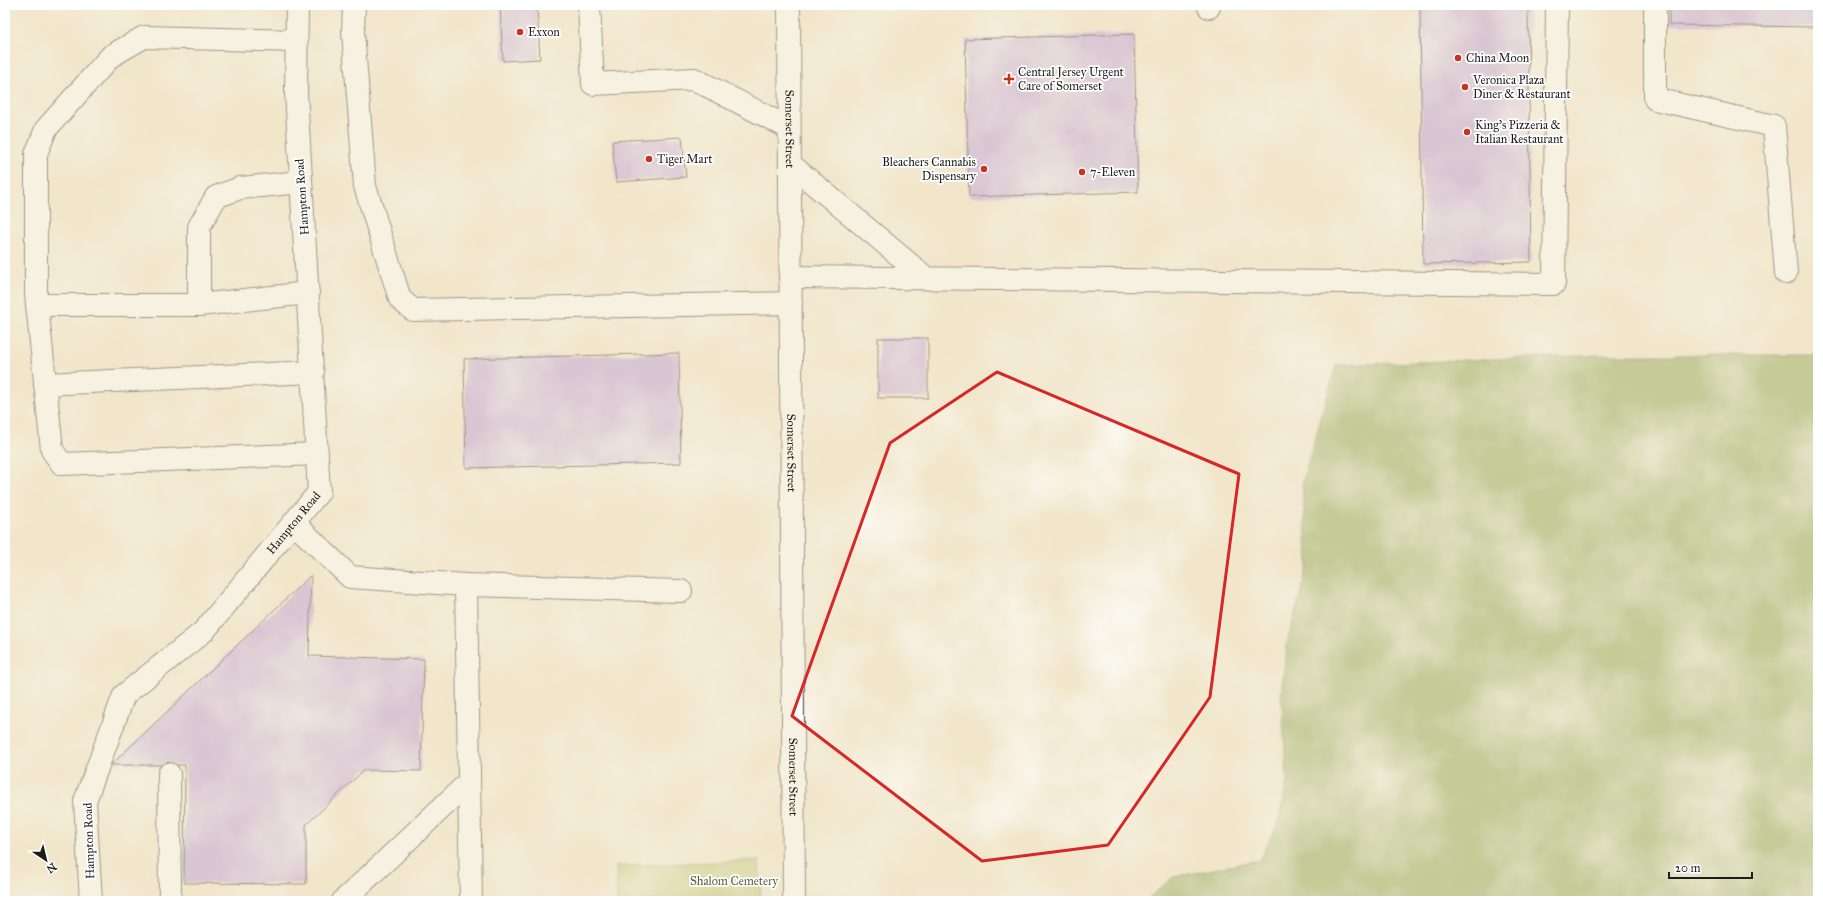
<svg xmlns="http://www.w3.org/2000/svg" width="1823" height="906" font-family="'IM FELL Great Primer',serif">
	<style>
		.green { fill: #b6c365; stroke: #697040 }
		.forest { fill: #90a95a; stroke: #56623b }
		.building { fill: #bba0de }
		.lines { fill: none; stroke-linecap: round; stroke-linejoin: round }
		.minor-casing { stroke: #3c3a36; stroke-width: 24 }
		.major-casing { stroke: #3c3a36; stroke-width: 24 }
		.minor { stroke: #fff; stroke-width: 22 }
		.major { stroke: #fff; stroke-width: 22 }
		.marked { fill: none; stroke: #d62828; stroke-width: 3; stroke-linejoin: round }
		.poi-dot { fill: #c8321e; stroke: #fff; stroke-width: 1.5 }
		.labels { text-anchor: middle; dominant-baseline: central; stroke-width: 3.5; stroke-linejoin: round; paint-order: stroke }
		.poi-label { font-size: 12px; fill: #1c1c1c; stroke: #fff; text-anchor: start }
		.street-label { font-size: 12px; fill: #1c1c1c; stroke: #fff }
		.park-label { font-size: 12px; fill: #5a5f39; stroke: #fff }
	</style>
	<rect width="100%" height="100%" fill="#fff"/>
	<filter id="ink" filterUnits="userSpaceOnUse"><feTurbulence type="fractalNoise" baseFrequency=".025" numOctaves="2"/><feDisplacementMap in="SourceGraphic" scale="8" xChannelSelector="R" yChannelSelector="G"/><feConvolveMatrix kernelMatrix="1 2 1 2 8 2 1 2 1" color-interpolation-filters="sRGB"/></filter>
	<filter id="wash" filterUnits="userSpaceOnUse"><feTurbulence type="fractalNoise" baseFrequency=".012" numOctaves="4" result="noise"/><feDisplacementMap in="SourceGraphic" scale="16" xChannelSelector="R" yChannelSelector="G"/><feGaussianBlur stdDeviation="0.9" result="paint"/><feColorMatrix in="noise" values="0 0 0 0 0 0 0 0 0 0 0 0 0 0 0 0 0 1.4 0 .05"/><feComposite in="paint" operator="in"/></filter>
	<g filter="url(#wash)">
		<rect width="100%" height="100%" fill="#f1e6cb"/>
		<polygon class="green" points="759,860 761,901 617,901 616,866"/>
		<polygon class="forest" points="1603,355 1818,355 1818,901 1145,901 1173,877 1259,860 1279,821 1287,780 1281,693 1287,643 1308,564 1302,484 1336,365"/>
		<g id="blocks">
			<g class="building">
				<polygon points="500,5 537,5 540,59 503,61"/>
				<polygon points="1420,5 1528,5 1531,262 1423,264"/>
				<polygon points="1669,5 1818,5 1818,27 1669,25"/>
				<polygon points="1134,34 1138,192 969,197 965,39"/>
				<polygon points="682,137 686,177 616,182 612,141"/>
				<rect x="878" y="338" width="50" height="60"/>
				<polygon points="679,353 681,463 466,468 464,359"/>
				<polygon points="311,575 309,656 424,659 421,771 364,770 306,825 306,884 184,883 185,765 111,765"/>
			</g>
		</g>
	</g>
	<g filter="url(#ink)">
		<use href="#blocks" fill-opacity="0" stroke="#3c3a36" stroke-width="1"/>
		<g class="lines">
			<g class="minor-casing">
				<g id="minor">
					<polyline points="354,5 353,32 365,186 400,299 413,310 791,303"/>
					<polyline points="589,5 593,84 694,79 789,128"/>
					<polyline points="1209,5 1209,7"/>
					<polyline points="1655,5 1655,99 1774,126 1786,273"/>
					<polyline points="296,41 144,37 111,56 46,129 36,154 36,294 52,450 62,464 317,454"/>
					<polyline points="790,164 925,277"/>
					<polyline points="301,182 240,188 216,197 199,227 199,305 308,293"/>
					<polyline points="790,277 1554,284 1557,5"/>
					<polyline points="37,305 199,305"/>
					<polyline points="45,384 313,372"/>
					<polyline points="294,523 350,577 466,585 681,591"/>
					<polyline points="466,585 471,901"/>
					<polyline points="169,774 170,901"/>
					<path id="s1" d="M91 901 85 801 124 695 204 631 319 492 296 92 297 5"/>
					<polyline points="343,901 469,782"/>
				</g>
			</g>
			<g class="major-casing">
				<g id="major">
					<path id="s2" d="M789 5 794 901"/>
				</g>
			</g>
			<use href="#minor" class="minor"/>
			<use href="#major" class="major"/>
		</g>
	</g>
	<path d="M0 0H1823V906H0ZM997 372 1239 474 1210 697 1108 845 982 861 792 716 890 443Z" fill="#f1e6cb" fill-opacity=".55" fill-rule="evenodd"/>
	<path class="marked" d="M997 372 1239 474 1210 697 1108 845 982 861 792 716 890 443Z"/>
	<g class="poi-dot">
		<circle cx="520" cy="32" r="4"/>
		<circle cx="1458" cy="58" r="4"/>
		<path d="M1007 73h4v4h4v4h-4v4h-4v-4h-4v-4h4z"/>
		<circle cx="1465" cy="87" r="4"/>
		<circle cx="1467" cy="132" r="4"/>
		<circle cx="649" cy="159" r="4"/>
		<circle cx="984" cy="169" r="4"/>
		<circle cx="1082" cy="172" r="4"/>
	</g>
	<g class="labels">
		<g class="poi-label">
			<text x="528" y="32">Exxon</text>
			<text x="1466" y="58">China Moon</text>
			<text x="1018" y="72">Central Jersey Urgent<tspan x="1018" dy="14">Care of Somerset</tspan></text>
			<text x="1473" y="80">Veronica Plaza<tspan x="1473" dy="14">Diner &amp; Restaurant</tspan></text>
			<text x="1475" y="125">King's Pizzeria &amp;<tspan x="1475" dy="14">Italian Restaurant</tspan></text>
			<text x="657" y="159">Tiger Mart</text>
			<text x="976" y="162" text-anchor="end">Bleachers Cannabis<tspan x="976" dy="14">Dispensary</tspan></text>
			<text x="1090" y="172">7-Eleven</text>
		</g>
		<g class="street-label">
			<text stroke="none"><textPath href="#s2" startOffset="124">Somerset Street</textPath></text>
			<text transform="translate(302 197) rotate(-94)">Hampton Road</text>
			<text stroke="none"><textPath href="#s2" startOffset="448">Somerset Street</textPath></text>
			<text stroke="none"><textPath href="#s1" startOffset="456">Hampton Road</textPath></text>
			<text stroke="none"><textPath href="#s2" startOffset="772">Somerset Street</textPath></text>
			<text transform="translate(89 841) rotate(-92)">Hampton Road</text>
		</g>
		<g class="park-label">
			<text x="734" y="881">Shalom Cemetery</text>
		</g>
	</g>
	<rect width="1823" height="906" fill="none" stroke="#fff" stroke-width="20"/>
	<g transform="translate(46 860) rotate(145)" stroke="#ffffff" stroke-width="3" paint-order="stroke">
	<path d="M0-3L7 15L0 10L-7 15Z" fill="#1c1c1c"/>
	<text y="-6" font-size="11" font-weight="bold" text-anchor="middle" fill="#1c1c1c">N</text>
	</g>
	<path d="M1669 872v6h83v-6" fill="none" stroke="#1c1c1c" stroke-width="2"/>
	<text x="1675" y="872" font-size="12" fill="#1c1c1c" stroke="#ffffff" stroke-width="3" paint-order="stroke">20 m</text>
</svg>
